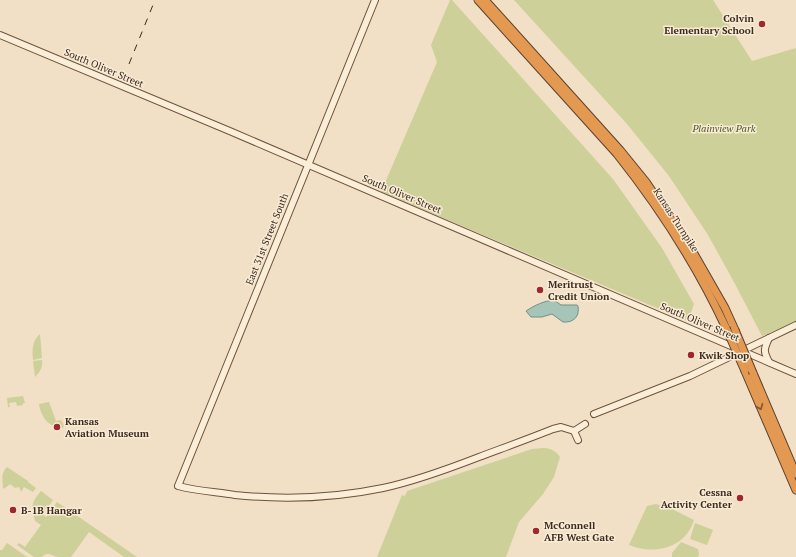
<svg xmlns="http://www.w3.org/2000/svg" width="796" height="557" font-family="'PT Serif',serif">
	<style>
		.green { fill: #cdd098 }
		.water { fill: #a7c4b9; stroke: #6d9387 }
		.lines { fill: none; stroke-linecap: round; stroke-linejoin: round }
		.secondary-casing { stroke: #6f523d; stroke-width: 8 }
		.highway-casing { stroke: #5b402e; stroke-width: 9 }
		.secondary { stroke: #fbeed9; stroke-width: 6 }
		.highway { stroke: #e49952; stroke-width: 7 }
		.rail { stroke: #3c2b1e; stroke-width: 1; stroke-dasharray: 7 7; stroke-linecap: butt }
		.highway-bridge-casing { stroke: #5b402e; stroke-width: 9; stroke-linecap: butt }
		.highway-bridge { stroke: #e49952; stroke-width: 7 }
		.oneway { stroke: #7f5733 }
		.poi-dot { fill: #a02630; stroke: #f8ebd5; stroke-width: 1.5 }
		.labels { text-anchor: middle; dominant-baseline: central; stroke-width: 3; stroke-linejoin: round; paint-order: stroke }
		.poi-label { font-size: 10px; font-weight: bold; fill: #3c2b1e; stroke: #f8ebd5; text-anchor: start }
		.street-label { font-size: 10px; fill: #3c2b1e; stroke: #f8ebd5 }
		.park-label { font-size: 10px; font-style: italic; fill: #505a24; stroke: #f8ebd5 }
	</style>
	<rect width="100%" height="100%" fill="#f1e0c5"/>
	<g class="green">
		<polygon points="450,0 452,0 613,179 662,248 694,304 688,321 381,192 437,62 431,45"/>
		<polygon points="514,0 713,0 752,61 796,48 796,322 762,336 735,284 708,235 669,176 627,124"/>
		<path d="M40 334 42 358 33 360C32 350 32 341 40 334Z"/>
		<path d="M42 360C43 367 40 372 35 377L33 361Z"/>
		<polygon points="23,396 25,403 23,403 23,405 17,406 16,402 9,403 10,407 8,407 7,398"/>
		<path d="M49 402 56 421 61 420 64 425 63 428C49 428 41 417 39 404Z"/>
		<path d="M542 448C550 448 555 450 560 457L554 477 543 494 519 522 506 557H377L402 495 405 496 407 491 532 449Z"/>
		<path d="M7 467 28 481V482L36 488 33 492 24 487 21 492 19 487 15 488 10 484 8 486 3 489C3 479 0 474 7 467Z"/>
		<path d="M41 491 53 500 48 507H47L42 514 46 517 57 502 137 557H124L89 532 71 557C67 557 62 557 58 557 51 556 48 551 42 557H34L17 545 19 543 25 547 41 525 35 521C32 506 30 504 41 491Z"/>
		<path d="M656 504 674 510 694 520C685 549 654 555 629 545L647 506Z"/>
		<polygon points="695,523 713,530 707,545 690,539"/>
		<polygon points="681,542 698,549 699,554 698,557 672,557 672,553"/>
		<polygon points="7,543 27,557 0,557 0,550 2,550"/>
	</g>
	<path class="water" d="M554 300 561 305H577L578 306C580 317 573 323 563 322L552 314 542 317H531L526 311C535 305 544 301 554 300Z"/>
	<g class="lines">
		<g class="secondary-casing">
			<g id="secondary">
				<path d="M375 0 178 486C197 491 217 492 235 495 285 500 335 498 383 488 416 481 448 469 479 457 503 448 528 439 553 429L561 427 574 431 585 424"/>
				<polyline points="0,35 232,132 796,374"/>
				<path d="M769 338C764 349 763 351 769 362"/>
				<polyline points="594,414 690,376 796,325"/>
				<polyline points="574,431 578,440"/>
			</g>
		</g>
		<g class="highway-casing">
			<g id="highway">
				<path d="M478 0 617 154C660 208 697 266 726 328"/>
				<polyline points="485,0 620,150 646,182 693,252 725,308 735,330"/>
				<polyline points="745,371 796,490"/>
				<polyline points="753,373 796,474"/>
			</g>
		</g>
		<use href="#secondary" class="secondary"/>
		<use href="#highway" class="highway"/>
		<polyline class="rail" points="129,64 155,0"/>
		<g class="highway-bridge-casing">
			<g id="highway-bridge">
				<polyline points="726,328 745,371"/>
				<polyline points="735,330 753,373"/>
			</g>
		</g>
		<use href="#highway-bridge" class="highway-bridge"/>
	</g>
	<defs><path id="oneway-chevron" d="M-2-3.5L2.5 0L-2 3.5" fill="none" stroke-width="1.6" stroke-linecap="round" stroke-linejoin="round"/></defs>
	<use class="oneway" href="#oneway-chevron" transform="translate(760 407) rotate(67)"/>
	<g class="poi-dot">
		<circle cx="762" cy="24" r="4"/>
		<circle cx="540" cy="290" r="4"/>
		<circle cx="691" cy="355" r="4"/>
		<circle cx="57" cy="427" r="4"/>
		<circle cx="740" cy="498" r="4"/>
		<circle cx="13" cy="510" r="4"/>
		<circle cx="536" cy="531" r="4"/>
	</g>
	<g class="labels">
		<g class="poi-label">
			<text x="754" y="18" text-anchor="end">Colvin<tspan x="754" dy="12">Elementary School</tspan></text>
			<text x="548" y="284">Meritrust<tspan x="548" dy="12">Credit Union</tspan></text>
			<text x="699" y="355">Kwik Shop</text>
			<text x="65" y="421">Kansas<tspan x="65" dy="12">Aviation Museum</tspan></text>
			<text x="732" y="492" text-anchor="end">Cessna<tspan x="732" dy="12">Activity Center</tspan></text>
			<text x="21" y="510">B-1B Hangar</text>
			<text x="544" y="525">McConnell<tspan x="544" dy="12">AFB West Gate</tspan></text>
		</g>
		<g class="street-label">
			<text transform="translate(104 68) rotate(23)">South Oliver Street</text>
			<text transform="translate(402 194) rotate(23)">South Oliver Street</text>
			<text transform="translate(676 220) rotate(57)">Kansas Turnpike</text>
			<text transform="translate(267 239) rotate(-68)">East 31st Street South</text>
			<text transform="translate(700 322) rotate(23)">South Oliver Street</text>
		</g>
		<g class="park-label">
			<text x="724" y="128">Plainview Park</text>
		</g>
	</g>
</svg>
